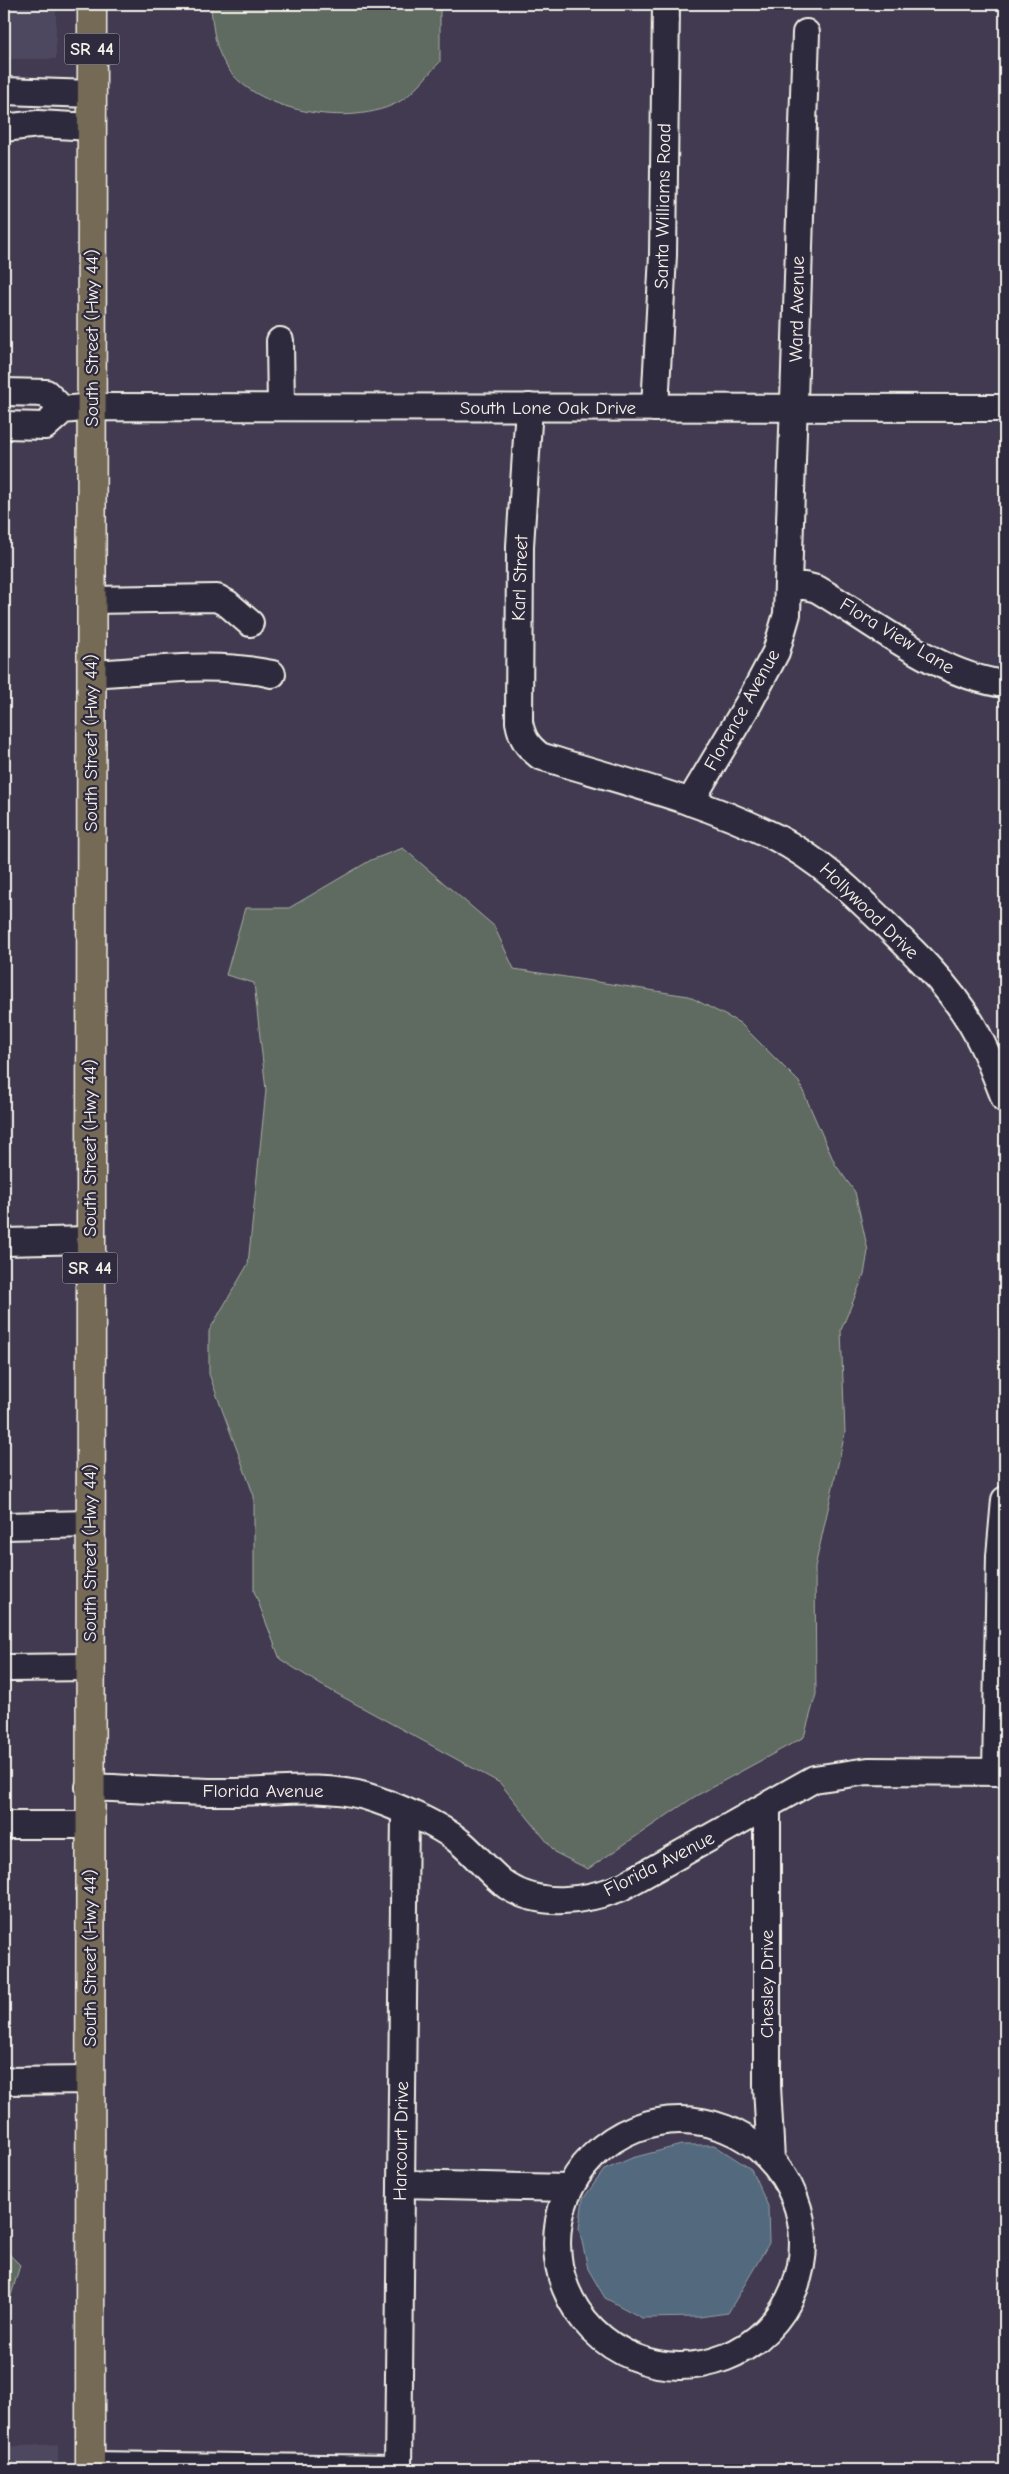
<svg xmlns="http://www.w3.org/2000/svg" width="1009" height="2474" font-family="'Comic Neue',sans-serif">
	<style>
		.built { fill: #4d465f }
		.green { fill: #5e6b60; stroke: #a9aea4 }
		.water { fill: #52697d; stroke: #939fa8 }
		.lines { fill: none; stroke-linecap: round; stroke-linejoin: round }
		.minor-casing { stroke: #f4f1e8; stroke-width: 30 }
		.major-casing { stroke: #f4f1e8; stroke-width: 31 }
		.minor { stroke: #2f2a3d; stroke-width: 26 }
		.major { stroke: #746b55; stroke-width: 28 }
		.labels { text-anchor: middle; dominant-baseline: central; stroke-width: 4.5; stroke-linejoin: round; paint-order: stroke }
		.shield { fill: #2f2a3d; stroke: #b9b5b5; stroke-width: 1 }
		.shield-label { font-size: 18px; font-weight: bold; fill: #f4f1e8 }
		.street-label { font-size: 19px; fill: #f4f1e8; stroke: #2f2a3d }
	</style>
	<rect width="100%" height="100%" fill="#413a51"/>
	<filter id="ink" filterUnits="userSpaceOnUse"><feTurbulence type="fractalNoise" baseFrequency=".02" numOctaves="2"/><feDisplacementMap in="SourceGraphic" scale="10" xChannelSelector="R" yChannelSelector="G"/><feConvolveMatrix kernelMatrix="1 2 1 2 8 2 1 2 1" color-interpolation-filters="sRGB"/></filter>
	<g filter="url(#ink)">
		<g class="built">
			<rect x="4" y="4" width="52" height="55"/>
			<polygon points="58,2444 58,2470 4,2470 4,2447"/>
		</g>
		<g class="green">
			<path d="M212 4H440V62C429 73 418 88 405 98 360 130 257 114 227 67 215 50 213 28 211 8Z"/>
			<polygon points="403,848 494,926 514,969 688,996 740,1023 799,1082 835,1164 855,1192 868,1251 864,1275 841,1330 845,1433 815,1567 816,1694 804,1737 694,1797 588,1869 556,1853 500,1783 321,1685 280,1659 254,1591 254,1496 209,1374 209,1331 248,1264 266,1090 254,983 226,975 245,908 289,908 371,860"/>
			<polygon points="4,2249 20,2265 8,2306 4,2309"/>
		</g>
		<polygon class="water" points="681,2145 714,2145 751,2169 768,2206 769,2243 728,2313 699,2317 642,2318 605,2298 588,2269 579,2228 583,2199 604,2170 632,2158"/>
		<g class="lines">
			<g class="minor-casing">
				<g id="minor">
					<polyline points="4,91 92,94"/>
					<polyline points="4,128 38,124 92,127"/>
					<polyline points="280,341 281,407"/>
					<polyline points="4,392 46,393 63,410"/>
					<path d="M529 407 520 546 519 722C522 738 527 746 540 756 618 780 701 800 775 837 818 859 850 890 884 923 916 954 948 985 971 1023 985 1047 995 1073 1005 1099"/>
					<polyline points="655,408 663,255 666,4"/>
					<polyline points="4,425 45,426 63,410 92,407 1005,408"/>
					<path d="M790 586H805L817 589C875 623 938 676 1005 684"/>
					<polyline points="91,600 217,598 228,604 250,623"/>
					<path d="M91 674C151 671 212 661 272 674"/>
					<polyline points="690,802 750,701 776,652 787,614 806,33"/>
					<polyline points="4,1242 90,1240"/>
					<polyline points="4,1526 90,1524"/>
					<polyline points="10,1668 89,1667"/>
					<polyline points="996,1772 1000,1556 1005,1500"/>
					<path d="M89 1787C136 1789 183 1792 229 1792 274 1792 321 1784 365 1796 392 1804 439 1824 460 1842 476 1855 490 1874 507 1886 541 1908 585 1901 620 1888L814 1779 868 1771 1005 1772"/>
					<polyline points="767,1807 767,2086 771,2160"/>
					<polyline points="4,1825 89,1825"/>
					<polyline points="4,2081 90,2080"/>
					<circle cx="680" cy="2243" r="123"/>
					<polyline points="401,2184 568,2188"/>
					<polyline points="90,2465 398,2469"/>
					<polyline points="398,2470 405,1812"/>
				</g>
			</g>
			<g class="major-casing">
				<polyline id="major" points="90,2470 92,4"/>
			</g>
			<use href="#minor" class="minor"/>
			<use href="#major" class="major"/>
		</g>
	</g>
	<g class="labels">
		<g class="shield">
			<rect x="64.5" y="33.5" width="55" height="31" rx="4"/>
			<rect x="62.5" y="1252.5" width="55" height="31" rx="4"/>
		</g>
		<g class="shield-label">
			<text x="92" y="49">SR 44</text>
			<text x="90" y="1268">SR 44</text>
		</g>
		<g class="street-label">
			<text transform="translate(663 206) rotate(-89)">Santa Williams Road</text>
			<text transform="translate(797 309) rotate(-89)">Ward Avenue</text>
			<text transform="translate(92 338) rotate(-90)">South Street (Hwy 44)</text>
			<text x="548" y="408">South Lone Oak Drive</text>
			<text transform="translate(520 578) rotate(-88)">Karl Street</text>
			<text transform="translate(897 636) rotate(31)">Flora View Lane</text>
			<text transform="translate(742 710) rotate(-61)">Florence Avenue</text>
			<text transform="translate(91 743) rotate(-90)">South Street (Hwy 44)</text>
			<text transform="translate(869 911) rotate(44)">Hollywood Drive</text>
			<text transform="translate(90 1148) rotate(-90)">South Street (Hwy 44)</text>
			<text transform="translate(90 1553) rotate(-90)">South Street (Hwy 44)</text>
			<text x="263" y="1791">Florida Avenue</text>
			<text transform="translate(659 1864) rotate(-27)">Florida Avenue</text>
			<text transform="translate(90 1958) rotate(-90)">South Street (Hwy 44)</text>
			<text transform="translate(767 1984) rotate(-90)">Chesley Drive</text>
			<text transform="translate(401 2141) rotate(-89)">Harcourt Drive</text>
		</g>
	</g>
	<rect width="1009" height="2474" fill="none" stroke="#2f2a3d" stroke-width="20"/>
	<rect x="10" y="10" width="989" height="2454" fill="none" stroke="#f4f1e8" stroke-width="2" filter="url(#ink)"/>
</svg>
